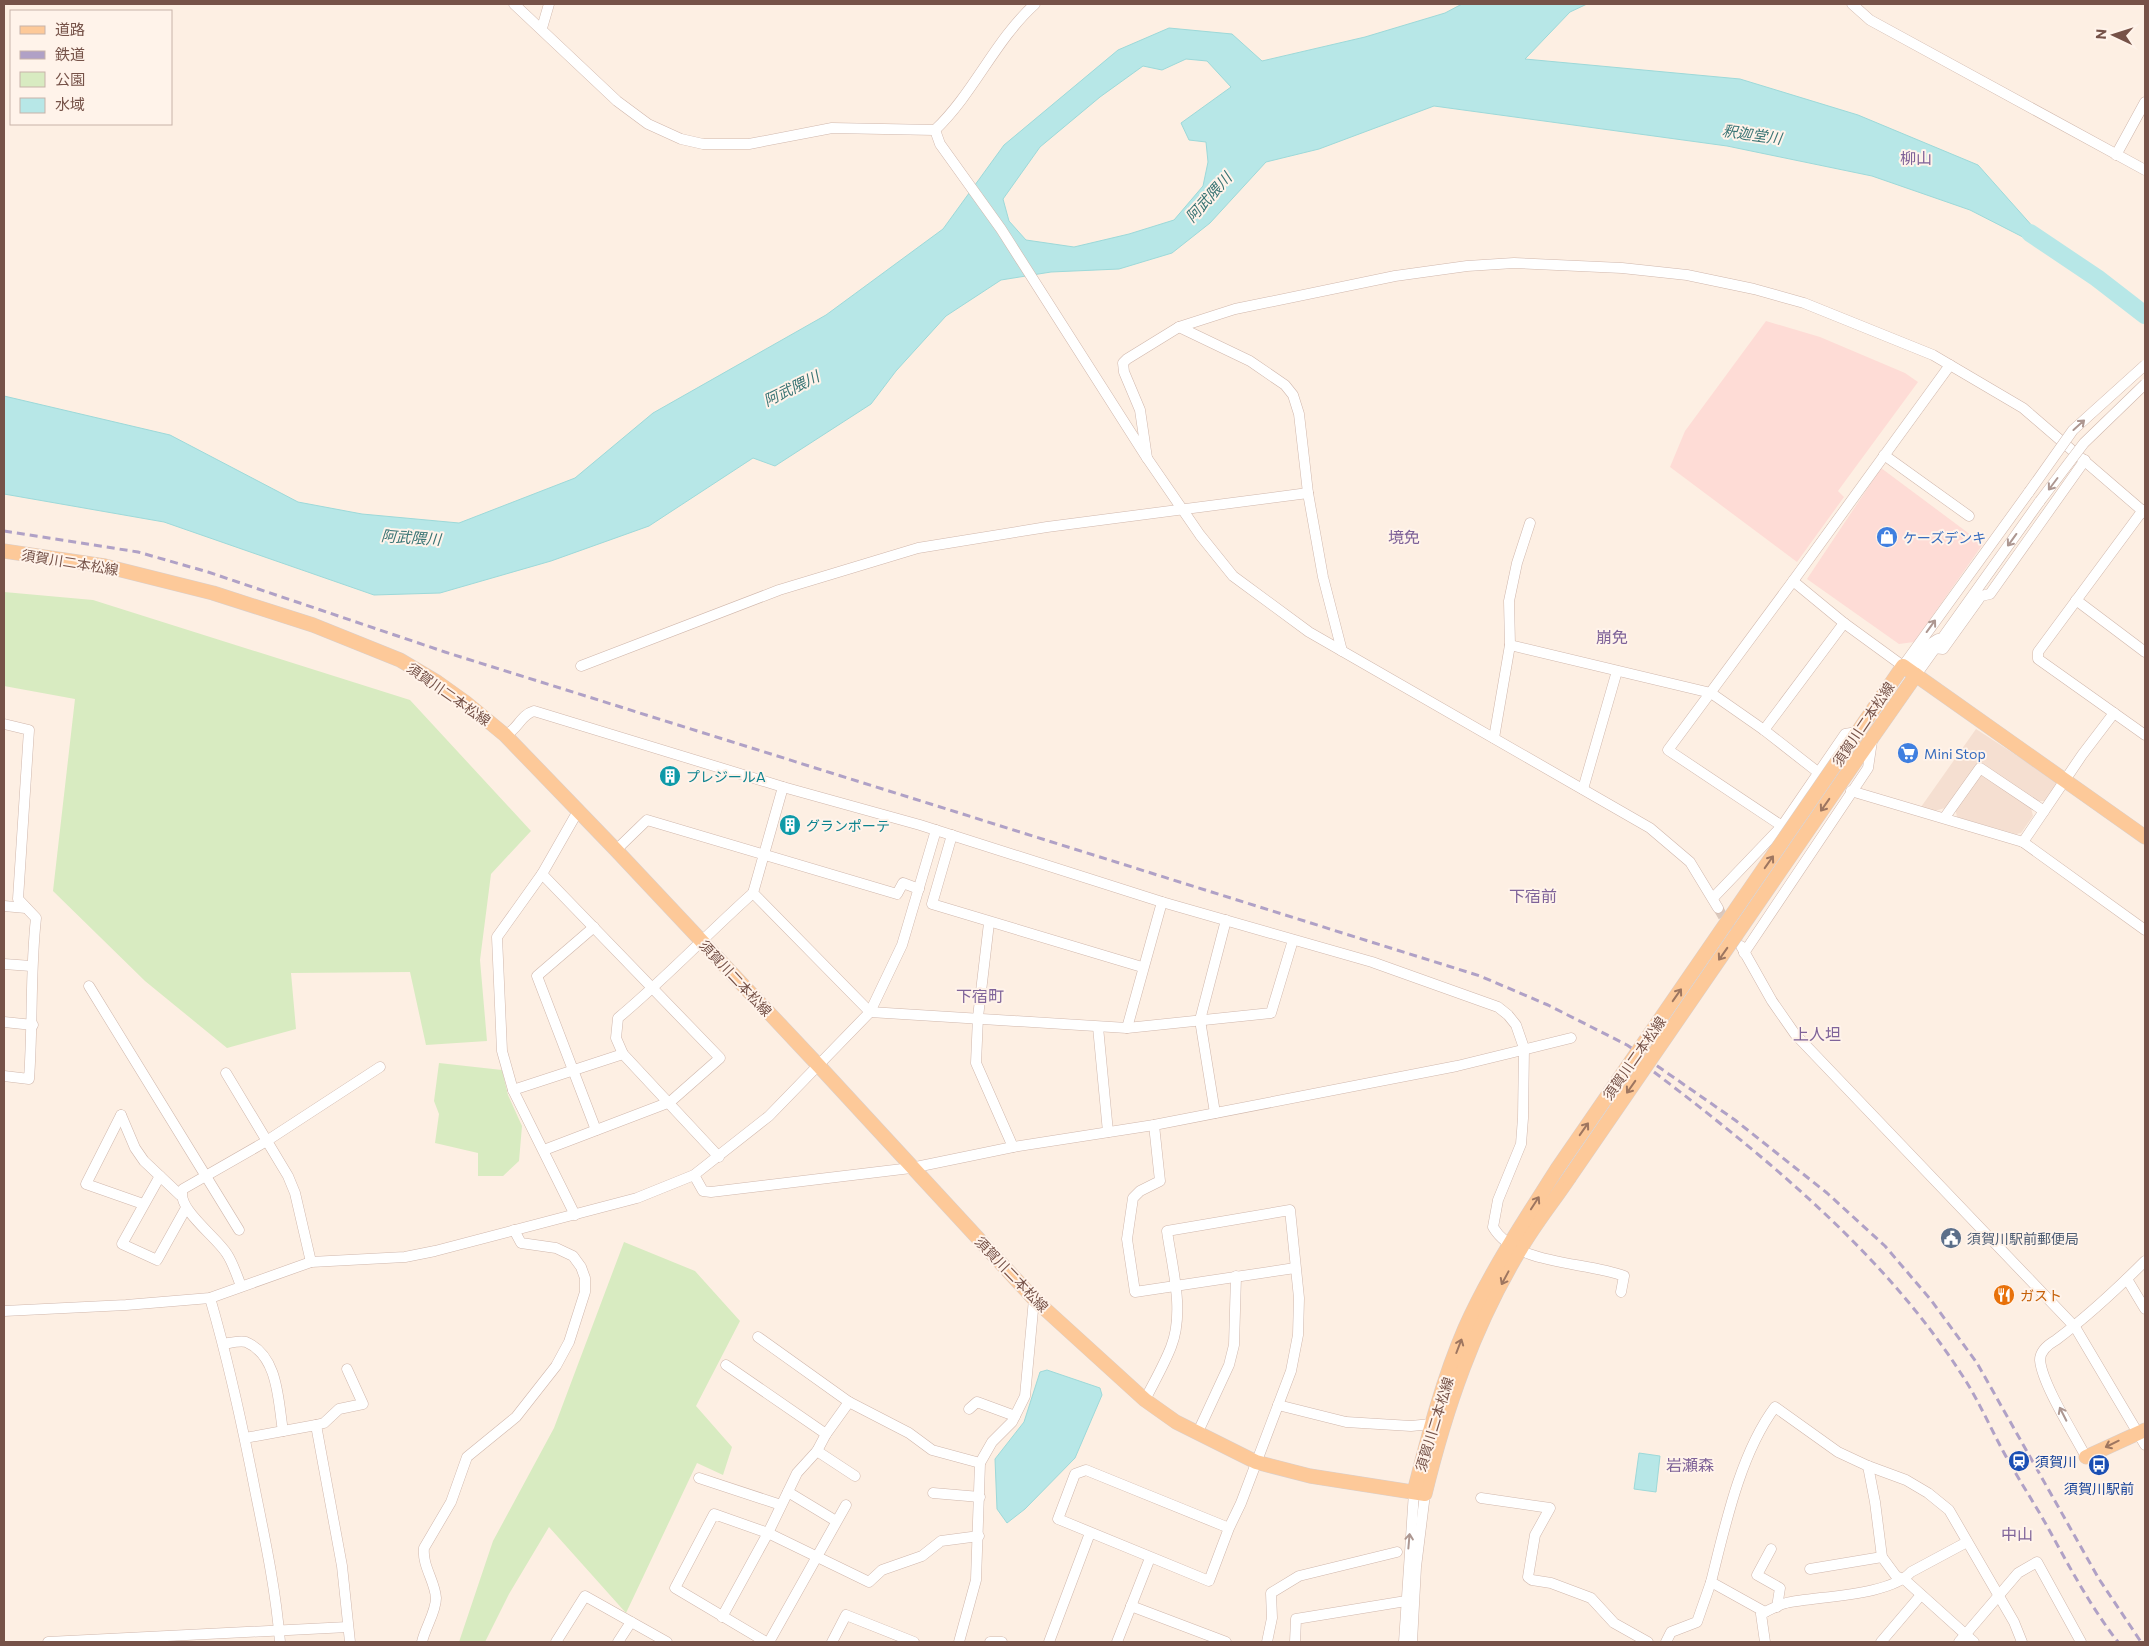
<svg xmlns="http://www.w3.org/2000/svg" width="2149" height="1646" font-family="Commissioner,'Noto Sans JP',sans-serif">
	<style>
		.residential { fill: #f5dfd1 }
		.commercial { fill: #fedcd6 }
		.green { fill: #d8ebc1 }
		.water { fill: #b7e7e7; stroke: #9dd9d9; fill-rule: evenodd }
		.lines { fill: none; stroke-linecap: round; stroke-linejoin: round }
		.river { stroke: #b7e7e7; stroke-width: 18 }
		.minor-tunnel { stroke: #dbc8bc; stroke-width: 10; stroke-dasharray: 10 5; stroke-linecap: butt }
		.minor-casing { stroke: #d0b7ac; stroke-width: 11 }
		.major-casing { stroke: #d9cfcc; stroke-width: 15 }
		.minor { stroke: #fff; stroke-width: 10 }
		.major { stroke: #fdc999; stroke-width: 14 }
		.rail { stroke: #b0a1c6; stroke-width: 3; stroke-dasharray: 8 5; stroke-linecap: butt }
		.minor-bridge-casing { stroke: #d0b7ac; stroke-width: 11; stroke-linecap: butt }
		.major-bridge-casing { stroke: #d9cfcc; stroke-width: 15; stroke-linecap: butt }
		.minor-bridge { stroke: #fff; stroke-width: 10 }
		.major-bridge { stroke: #fdc999; stroke-width: 14 }
		.oneway { stroke: #ad9791 }
		.oneway2 { stroke: #9e7660 }
		.labels { text-anchor: middle; dominant-baseline: central; stroke-width: 4; stroke-linejoin: round; paint-order: stroke }
		.shop-label { font-size: 14px; fill: #366cbe; stroke: #fff3ea; text-anchor: start }
		.street-label { font-size: 14px; fill: #765248; stroke: #fff3ea }
		.culture-label { font-size: 14px; fill: #0d838f; stroke: #fff3ea; text-anchor: start }
		.service-label { font-size: 14px; fill: #4e5e75; stroke: #fff3ea; text-anchor: start }
		.food-label { font-size: 14px; fill: #c56008; stroke: #fff3ea; text-anchor: start }
		.transit-label { font-size: 14px; fill: #164399; stroke: #fff3ea; text-anchor: start }
		.water-label { font-size: 15px; font-style: italic; fill: #397474; stroke: #fff3ea }
		.quarter-label { font-size: 16px; fill: #7f6399; stroke: #fff3ea }
	</style>
	<rect width="100%" height="100%" fill="#fdefe3"/>
	<g class="residential">
		<polygon points="1976,729 2056,781 2057,786 2045,801 2036,801 1979,761 1945,808 1934,811 1921,807"/>
		<polygon points="1986,775 2031,808 2033,816 2021,833 2016,834 1957,817 1955,808 1978,776"/>
	</g>
	<g class="commercial">
		<polygon points="1766,321 1820,337 1905,373 1918,382 1846,480 1838,491 1844,497 1797,562 1670,467 1685,431"/>
		<polygon points="1881,468 1983,544 1914,642 1899,644 1807,579"/>
	</g>
	<g class="green">
		<polygon points="4,592 93,600 410,700 531,831 491,874 480,960 487,1041 426,1045 410,972 291,973 296,1029 227,1048 145,981 53,891 75,699 4,686"/>
		<polygon points="439,1063 502,1070 508,1095 522,1126 519,1161 503,1176 478,1176 478,1153 435,1143 439,1114 434,1101"/>
		<polygon points="624,1242 695,1271 740,1321 696,1406 732,1447 723,1475 697,1463 626,1613 549,1527 509,1594 485,1642 459,1642 493,1541 554,1428"/>
	</g>
	<g class="water">
		<path d="M1462 4H1587L1570 12 1525 59 1740 79 1858 115 1978 165 2058 255 1970 210 1872 176 1727 146 1434 106 1319 149 1266 162 1210 223 1172 253 1119 269 1051 272 1001 280 946 316 896 371 871 404 775 466 753 458 649 526 551 561 440 593 374 595 164 522 4 494V396L170 435 298 502 362 514 459 523 575 478 653 413 826 315 943 229 1004 145 1118 50 1169 28 1232 34 1262 61 1365 37 1445 13ZM1186 59 1207 61 1231 87 1181 123 1189 140 1206 142 1208 162 1203 186 1174 220 1129 234 1074 247 1026 240 1009 221 1003 199 1040 147 1100 97 1143 66 1162 70Z"/>
		<polygon points="1047,1370 1100,1388 1102,1395 1075,1458 1025,1509 1007,1523 997,1509 995,1459 1024,1422 1040,1372"/>
		<polygon points="1639,1453 1660,1456 1656,1492 1634,1489"/>
	</g>
	<g class="lines">
		<polyline class="river" points="2030,233 2097,278 2145,315"/>
		<polyline class="minor-tunnel" points="1718,908 1738,942"/>
		<g class="minor-casing">
			<g id="minor">
				<path d="M514 4 617 101 648 124 681 139 703 144H749L832 128 935 130C974 93 995 40 1035 4"/>
				<polyline points="1852,4 1870,20 2145,170"/>
				<polyline points="542,28 549,4"/>
				<polyline points="935,130 940,144 1001,229 1147,458 1200,535 1233,576 1309,632 1650,828 1690,862 1718,908"/>
				<polyline points="2116,155 2145,102"/>
				<polyline points="1179,327 1250,361 1285,385 1293,395 1299,414 1308,493 1323,577 1342,651"/>
				<polyline points="1884,455 1969,516"/>
				<polyline points="1147,458 1140,410 1124,372 1123,363 1127,359 1179,327 1235,309 1395,276 1467,266 1514,263 1622,268 1687,275 1754,289 1804,303 1933,355 2023,408 2145,513"/>
				<polyline points="2143,510 2038,652 2038,659 2145,735"/>
				<polyline points="1793,581 1950,365"/>
				<polyline points="2076,600 2145,652"/>
				<polyline points="1510,645 1711,693 1764,730 1819,773"/>
				<polyline points="1934,648 1943,649 1981,596 1990,594 2085,460"/>
				<polyline points="581,666 779,590 918,548 1047,527 1308,493"/>
				<polyline points="1908,669 1927,646 1938,639"/>
				<polyline points="1916,675 2040,501"/>
				<path d="M4 724 29 730 18 899 36 918C30 972 33 1025 29 1079L4 1076"/>
				<polyline points="1764,730 1844,623"/>
				<path d="M505 735C518 730 520 715 534 711L783 787 920 825 1162 902 1372 962 1498 1007 1508 1015 1516 1025 1524 1048 1523 1118 1521 1144 1498 1200 1493 1227C1516 1266 1585 1261 1624 1276L1621 1292"/>
				<polyline points="1494,738 1510,645 1509,601 1517,563 1530,523"/>
				<polyline points="783,787 753,893 870,1012 1127,1028 1271,1013 1293,940"/>
				<polyline points="1583,789 1617,671"/>
				<polyline points="1851,791 2023,842 2145,930"/>
				<polyline points="1945,817 1980,768 2044,811"/>
				<polyline points="1782,826 1668,750 1793,581 1844,623 1903,666 2029,492"/>
				<polyline points="952,835 932,904 1142,967"/>
				<polyline points="2023,842 2082,755 2114,713"/>
				<polyline points="616,850 647,820 897,894 903,883 919,889"/>
				<polyline points="542,874 720,1058 670,1102 544,1150"/>
				<polyline points="1713,898 1782,826 1845,734 1857,732"/>
				<polyline points="4,906 26,908"/>
				<polyline points="989,923 978,1017 976,1063 1013,1147"/>
				<polyline points="594,927 537,976 596,1130"/>
				<polyline points="1741,946 1772,1001 1795,1034 2075,1327 2145,1445"/>
				<polyline points="1744,953 1868,768 1872,741"/>
				<polyline points="4,964 31,966"/>
				<polyline points="89,986 239,1230"/>
				<polyline points="4,1022 33,1025"/>
				<polyline points="1098,1027 1108,1132"/>
				<polyline points="1127,1028 1162,902"/>
				<polyline points="226,1073 288,1176 295,1193 311,1262"/>
				<polyline points="513,1090 623,1054"/>
				<polyline points="1215,1113 1200,1020 1226,920"/>
				<polyline points="121,1115 86,1184 143,1204"/>
				<polyline points="121,1115 135,1148 144,1161 180,1195"/>
				<polyline points="1154,1125 1160,1181 1140,1191 1133,1198 1127,1239 1135,1292 1295,1268"/>
				<path d="M719 1157 623 1054 616 1038 618 1018C665 979 707 934 753 893"/>
				<polyline points="694,1175 703,1191 711,1192 911,1168 1013,1147 1154,1125 1457,1066 1571,1038"/>
				<polyline points="160,1176 122,1244 157,1260 186,1208"/>
				<polyline points="575,1215 513,1090 502,1051 497,937 542,874 578,811"/>
				<polyline points="2127,1279 2145,1309"/>
				<path d="M241 1286C237 1276 233 1263 227 1254 217 1237 175 1208 183 1189L265 1142 380 1067"/>
				<path d="M210 1298C229 1363 243 1428 256 1495 266 1544 276 1592 280 1642"/>
				<polyline points="4,1311 126,1305 210,1298 311,1262 405,1257 435,1251 637,1198 694,1175 769,1116 870,1012 902,945 936,830"/>
				<polyline points="758,1337 849,1402"/>
				<path d="M223 1344C230 1343 240 1340 246 1342 279 1356 278 1402 283 1431"/>
				<polyline points="726,1365 826,1434 849,1402 909,1433 932,1450 980,1463"/>
				<path d="M1145 1400C1154 1382 1164 1365 1171 1347 1185 1312 1172 1267 1167 1231L1290 1210 1299 1298 1298 1335 1291 1371 1241 1503 1229 1528 1086 1470 1075 1474 1058 1519 1209 1581 1229 1528"/>
				<polyline points="1278,1405 1346,1422 1411,1426 1431,1424"/>
				<polyline points="969,1409 977,1402 1015,1416"/>
				<polyline points="316,1425 324,1423 339,1409 363,1404 347,1369"/>
				<polyline points="1197,1434 1229,1365 1234,1345 1236,1276"/>
				<polyline points="245,1438 316,1425 342,1566 350,1642"/>
				<polyline points="817,1451 855,1476"/>
				<path d="M2086 1457C2074 1434 2042 1384 2040 1360 2040 1351 2049 1344 2056 1340 2088 1316 2117 1289 2145 1261"/>
				<polyline points="1868,1466 1875,1502 1882,1557 1896,1576 1905,1580 1974,1642"/>
				<polyline points="699,1478 781,1505"/>
				<polyline points="788,1492 836,1521"/>
				<polyline points="933,1493 980,1497"/>
				<polyline points="1481,1498 1550,1508 1535,1535 1528,1577 1532,1580 1551,1583 1591,1598 1614,1623 1648,1642"/>
				<polyline points="1771,1549 1757,1575 1780,1588 1777,1607"/>
				<polyline points="1810,1569 1882,1557"/>
				<polyline points="1131,1606 1226,1642"/>
				<path d="M1765 1612 1711 1582C1725 1526 1740 1454 1775 1407L1838 1452 1868 1466 1906 1480 1928 1493 1949 1510 2014 1622 2022 1642"/>
				<polyline points="722,1617 768,1533 797,1473 817,1451 826,1434"/>
				<polyline points="48,1642 348,1627"/>
				<path d="M422 1642C425 1628 436 1612 436 1598 435 1581 422 1566 424 1548L451 1502 467 1457 516 1417 556 1366 569 1342 585 1292V1278L581 1267 573 1256 556 1248 521 1243 514 1230"/>
				<polyline points="556,1642 585,1596 667,1642"/>
				<polyline points="618,1642 631,1622"/>
				<polyline points="766,1642 675,1588 714,1514 768,1533 869,1582 882,1570 922,1556 941,1541 979,1536"/>
				<polyline points="769,1642 846,1505"/>
				<polyline points="832,1642 846,1615 914,1642"/>
				<polyline points="959,1642 976,1580 980,1463 992,1442 1012,1422 1025,1396 1034,1299"/>
				<polyline points="990,1642 1002,1642"/>
				<polyline points="1049,1642 1090,1533"/>
				<polyline points="1117,1642 1150,1558"/>
				<polyline points="1267,1642 1272,1618 1271,1593 1299,1576 1397,1552"/>
				<polyline points="1295,1642 1296,1619 1406,1601"/>
				<polyline points="1404,1642 1414,1492"/>
				<polyline points="1412,1642 1416,1567 1425,1494"/>
				<polyline points="1666,1642 1671,1632 1697,1622 1711,1582"/>
				<path d="M1765 1642 1761 1614C1769 1610 1778 1605 1786 1603 1818 1596 1890 1596 1911 1572L1967 1542"/>
				<polyline points="1881,1642 1921,1595"/>
				<polyline points="1959,1642 2018,1573 2037,1562 2081,1642"/>
			</g>
		</g>
		<g class="major-casing">
			<g id="major">
				<path d="M4 551 105 566 213 593 313 625 400 660 437 682 465 702 505 735 616 850 819 1066 1034 1299 1145 1400 1176 1422 1256 1462 1310 1476 1425 1494C1446 1408 1474 1326 1520 1250 1534 1225 1553 1202 1569 1178"/>
				<polyline points="1846,749 1903,666 2145,837"/>
				<polyline points="1853,765 1916,675"/>
				<polyline points="2086,1457 2145,1430"/>
				<path d="M1414 1492C1428 1437 1442 1381 1465 1328 1490 1272 1524 1221 1557 1169"/>
			</g>
		</g>
		<use href="#minor" class="minor"/>
		<use href="#major" class="major"/>
		<g class="rail">
			<polyline points="4,531 138,552 208,572 445,652 1480,976 1548,1005 1627,1045 1735,1120 1827,1193 1885,1246 1931,1300 1977,1363 2099,1579 2141,1642"/>
			<path d="M1654 1072C1766 1157 1883 1253 1960 1372 1977 1397 1989 1425 2003 1451 2017 1477 2033 1501 2047 1526 2069 1566 2090 1606 2118 1642"/>
		</g>
		<g class="minor-bridge-casing">
			<g id="minor-bridge">
				<polyline points="2029,492 2073,430 2145,365"/>
				<polyline points="2040,501 2084,443 2145,384"/>
			</g>
		</g>
		<g class="major-bridge-casing">
			<g id="major-bridge">
				<polyline points="1557,1169 1846,749"/>
				<polyline points="1569,1178 1853,765"/>
			</g>
		</g>
		<use href="#minor-bridge" class="minor-bridge"/>
		<use href="#major-bridge" class="major-bridge"/>
	</g>
	<defs><path id="oneway-shaft" d="M-6 0H5M1.5-3L5.5 0L1.5 3" fill="none" stroke-width="1.6" stroke-linecap="round" stroke-linejoin="round" transform="scale(1.25)"/></defs>
	<g class="oneway">
		<use href="#oneway-shaft" transform="translate(2079 425) rotate(-42)"/>
		<use href="#oneway-shaft" transform="translate(2053 484) rotate(127)"/>
		<use href="#oneway-shaft" transform="translate(2012 540) rotate(126)"/>
		<use href="#oneway-shaft" transform="translate(1931 626) rotate(-54)"/>
		<use href="#oneway-shaft" transform="translate(2063 1414) rotate(-117)"/>
		<use href="#oneway-shaft" transform="translate(1409 1541) rotate(-85)"/>
	</g>
	<g class="oneway2">
		<use href="#oneway-shaft" transform="translate(1825 805) rotate(125)"/>
		<use href="#oneway-shaft" transform="translate(1769 862) rotate(-55)"/>
		<use href="#oneway-shaft" transform="translate(1723 954) rotate(125)"/>
		<use href="#oneway-shaft" transform="translate(1677 995) rotate(-55)"/>
		<use href="#oneway-shaft" transform="translate(1631 1087) rotate(125)"/>
		<use href="#oneway-shaft" transform="translate(1584 1129) rotate(-55)"/>
		<use href="#oneway-shaft" transform="translate(1535 1203) rotate(-57)"/>
		<use href="#oneway-shaft" transform="translate(1505 1278) rotate(118)"/>
		<use href="#oneway-shaft" transform="translate(1459 1346) rotate(-69)"/>
		<use href="#oneway-shaft" transform="translate(2112 1444) rotate(154)"/>
	</g>
	<defs>
		<g id="shop-disc" transform="scale(1.125)"><circle r="9.5" fill="#3f7fe0" stroke="#fff3ea"/><path d="M-5-2.5h2.3a2.7 3.5 0 0 1 5.4 0H5L5.5 6h-11ZM-1.5-2.5h3a1.5 2.3 0 0 0-3 0Z" fill="#fff"/></g>
		<g id="supermarket-disc" transform="scale(1.125)"><circle r="9.5" fill="#3f7fe0" stroke="#fff3ea"/><path d="M-6-5.5h2.5l.6 2H6L4.5 2H-2.5L-4.4-4H-6ZM-1.5 3.2a1.3 1.3 0 1 0 .1 0ZM3 3.2a1.3 1.3 0 1 0 .1 0Z" fill="#fff"/></g>
		<g id="building-disc" transform="scale(1.125)"><circle r="9.5" fill="#0f9aa8" stroke="#fff3ea"/><path d="M-4-6H4V6H1V3H-1V6H-4ZM-2.5-4.3h1.7v1.8h-1.7ZM.8-4.3h1.7v1.8H.8ZM-2.5-1h1.7V.8h-1.7ZM.8-1h1.7V.8H.8Z" fill="#fff"/></g>
		<g id="civic-disc" transform="scale(1.125)"><circle r="9.5" fill="#5c6f8a" stroke="#fff3ea"/><path d="M-.6-6.5H3V-4.5H.6V-3L4-1V1h2V6H-6V1h2V-1L-.6-3ZM-1.2 2.5V6h2.4V2.5Z" fill="#fff"/></g>
		<g id="restaurant-disc" transform="scale(1.125)"><circle r="9.5" fill="#e8710a" stroke="#fff3ea"/><path d="M-5-6h1v4h1v-4h1v4h1v-4h1v5L-1.5 .5V6h-2V.5L-5-1ZM5-6V6H3V1.5H1.5Q1.5-4 5-6Z" fill="#fff"/></g>
		<g id="station-disc" transform="scale(1.125)"><circle r="9.5" fill="#1a4fb4" stroke="#fff3ea"/><path d="M-3-6H3Q5-6 5-4V2Q5 4 3 4L4.5 6H3L1.5 4h-3L-3 6H-4.5L-3 4Q-5 4-5 2V-4Q-5-6-3-6ZM-3.5-4v3h7v-3ZM-3.5 1v1.5H-2V1ZM2 1v1.5H3.5V1Z" fill="#fff"/></g>
		<g id="bus-disc" transform="scale(1.125)"><circle r="9.5" fill="#1a4fb4" stroke="#fff3ea"/><path d="M-5-6H5V4H4V6H2V4H-2V6H-4V4H-5ZM-3.5-4V0h7V-4ZM-3.5 1.2v1.5H-2V1.2ZM2 1.2v1.5H3.5V1.2Z" fill="#fff"/></g>
	</defs>
	<g fill-rule="evenodd">
		<use href="#shop-disc" x="1887" y="537"/>
		<use href="#supermarket-disc" x="1908" y="753"/>
		<use href="#building-disc" x="670" y="776"/>
		<use href="#building-disc" x="790" y="825"/>
		<use href="#civic-disc" x="1951" y="1238"/>
		<use href="#restaurant-disc" x="2004" y="1295"/>
		<use href="#station-disc" x="2019" y="1461"/>
		<use href="#bus-disc" x="2099" y="1465"/>
	</g>
	<g class="labels">
		<g class="shop-label">
			<text x="1903" y="537">ケーズデンキ</text>
			<text x="1924" y="753">Mini Stop</text>
		</g>
		<g class="street-label">
			<text transform="translate(70 562) rotate(9)">須賀川二本松線</text>
			<text transform="translate(449 694) rotate(35)">須賀川二本松線</text>
			<text transform="translate(1863 724) rotate(-56)">須賀川二本松線</text>
			<text transform="translate(736 978) rotate(47)">須賀川二本松線</text>
			<text transform="translate(1634 1058) rotate(-55)">須賀川二本松線</text>
			<text transform="translate(1012 1274) rotate(46)">須賀川二本松線</text>
			<text transform="translate(1434 1424) rotate(-73)">須賀川二本松線</text>
		</g>
		<g class="culture-label">
			<text x="686" y="776">プレジールA</text>
			<text x="806" y="825">グランポーテ</text>
		</g>
		<g class="service-label">
			<text x="1967" y="1238">須賀川駅前郵便局</text>
		</g>
		<g class="food-label">
			<text x="2020" y="1295">ガスト</text>
		</g>
		<g class="transit-label">
			<text x="2035" y="1461">須賀川</text>
			<text x="2099" y="1488" text-anchor="middle">須賀川駅前</text>
		</g>
		<g class="water-label">
			<text transform="translate(1752 134) rotate(8)">釈迦堂川</text>
			<text transform="translate(1208 197) rotate(-48)">阿武隈川</text>
			<text transform="translate(791 388) rotate(-26)">阿武隈川</text>
			<text transform="translate(411 537) rotate(4)">阿武隈川</text>
		</g>
		<g class="quarter-label">
			<text x="1916" y="157">柳山</text>
			<text x="1404" y="536">境免</text>
			<text x="1612" y="636">崩免</text>
			<text x="1533" y="895">下宿前</text>
			<text x="980" y="995">下宿町</text>
			<text x="1817" y="1033">上人坦</text>
			<text x="1690" y="1464">岩瀬森</text>
			<text x="2017" y="1533">中山</text>
		</g>
	</g>
	<rect width="2149" height="1646" fill="none" stroke="#765248" stroke-width="10"/>
	<rect x="10" y="10" width="162" height="115" fill="#fff3ea" stroke="#c8b3a9"/>
	<rect x="20" y="26" width="25" height="8" fill="#fdc999" stroke="#c8b3a9"/>
	<text x="55" y="35" font-size="15" fill="#765248">道路</text>
	<rect x="20" y="51" width="25" height="8" fill="#b0a1c6" stroke="#c8b3a9"/>
	<text x="55" y="60" font-size="15" fill="#765248">鉄道</text>
	<rect x="20" y="72" width="25" height="15" fill="#d8ebc1" stroke="#c8b3a9"/>
	<text x="55" y="85" font-size="15" fill="#765248">公園</text>
	<rect x="20" y="98" width="25" height="15" fill="#b7e7e7" stroke="#c8b3a9"/>
	<text x="55" y="110" font-size="15" fill="#765248">水域</text>
	<g transform="translate(2114 35) rotate(274)" stroke="#fff3ea" stroke-width="4" paint-order="stroke">
	<path d="M0-4L9 19L0 12L-9 19Z" fill="#765248"/>
	<text y="-8" font-size="14" font-weight="bold" text-anchor="middle" fill="#765248">N</text>
	</g>
</svg>
